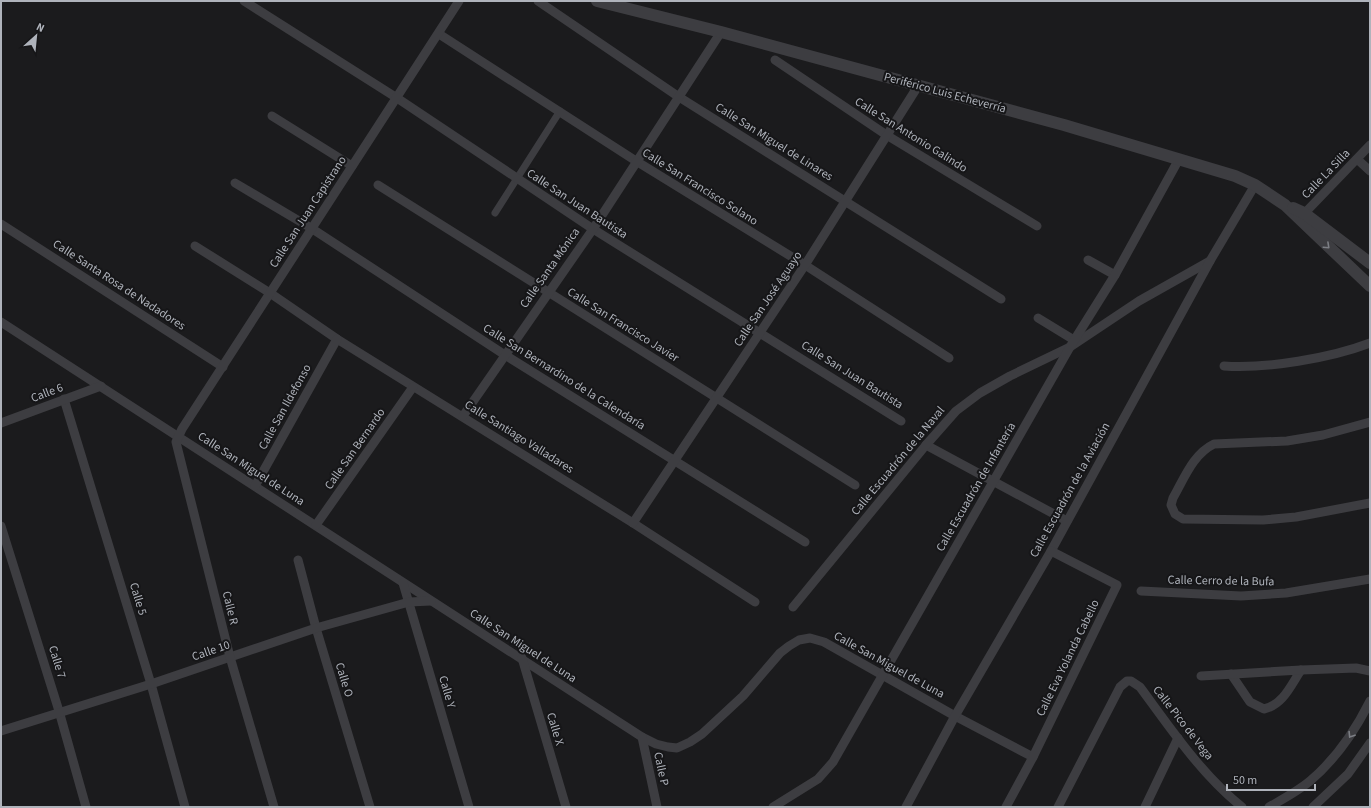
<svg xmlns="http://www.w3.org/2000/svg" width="1371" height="808" font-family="'Source Sans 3',sans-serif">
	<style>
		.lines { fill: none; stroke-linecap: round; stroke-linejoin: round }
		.pedestrian { stroke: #3d3d41; stroke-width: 7 }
		.minor { stroke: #3d3d41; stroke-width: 9 }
		.tertiary { stroke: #3d3d41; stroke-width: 12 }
		.oneway { stroke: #7c7e84 }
		.labels { text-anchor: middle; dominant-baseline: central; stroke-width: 4; stroke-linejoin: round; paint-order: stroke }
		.street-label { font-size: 12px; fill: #afb3bb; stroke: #161618 }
	</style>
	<rect width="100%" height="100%" fill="#1b1b1d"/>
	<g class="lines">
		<polyline class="pedestrian" points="495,213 560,111"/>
		<g class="minor">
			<polyline points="244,1 397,98 593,229 901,421"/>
			<polyline points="538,1 679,97 1001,299"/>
			<polyline points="439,34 636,161 805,265 949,358"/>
			<polyline points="775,60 888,136 1037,226"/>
			<polyline points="272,116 352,166"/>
			<polyline points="1357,159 1370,171"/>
			<polyline points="235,183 311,228 505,355 805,542"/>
			<polyline points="378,185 855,485"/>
			<polyline points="1300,218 1370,145"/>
			<polyline points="1,224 223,367"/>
			<polyline points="195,246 270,293 337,339 633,523 755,602"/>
			<polyline points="1088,260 1115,275"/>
			<polyline points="1038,318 1074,340"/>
			<polyline points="1,322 642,737 656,744 668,747 677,748 690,742 702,734 743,696 780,653 789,646 799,640 810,638 824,642 955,716 1033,757"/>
			<path d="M1224 366C1266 369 1331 358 1370 343"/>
			<polyline points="64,399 151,684 185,807"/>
			<polyline points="463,416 593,229 721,32"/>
			<path d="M1370 422 1323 435 1287 441 1214 444C1193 454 1184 479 1173 498L1171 505 1175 514 1183 519 1263 520 1296 517 1370 503"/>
			<polyline points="1,423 101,386"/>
			<polyline points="926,445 1067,521"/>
			<polyline points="255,486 337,339"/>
			<polyline points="633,523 805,265 918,86"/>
			<polyline points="316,525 413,387"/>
			<polyline points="1,526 59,711 86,807"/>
			<polyline points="298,560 316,628 370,807"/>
			<polyline points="403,583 469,807"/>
			<polyline points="1141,591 1241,596 1286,593 1370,579"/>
			<polyline points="793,607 926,445 956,411 980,393 1010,376 1070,347 1139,301 1210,261"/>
			<polyline points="522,658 566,807"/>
			<path d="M1231 674 1250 702 1264 709C1283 705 1291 685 1301 670"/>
			<polyline points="1201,676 1301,670 1356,668 1370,671"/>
			<polyline points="1,731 151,684 316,628 409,602 431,601"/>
			<polyline points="642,737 657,807"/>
			<polyline points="274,807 230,657 176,442 182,429 459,1"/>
			<polyline points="773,807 818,779 833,762 1070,347 1115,275 1179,159"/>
			<polyline points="906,807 955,716 1051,551 1210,261 1255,185"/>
			<polyline points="1006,807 1033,757 1117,585 1051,551"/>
			<path d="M1058 807 1120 687 1127 681H1131L1140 687C1171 729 1201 774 1242 807"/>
			<polyline points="1145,807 1178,738"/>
			<path d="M1269 807C1283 799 1298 791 1310 781 1336 759 1355 731 1370 701"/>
			<polyline points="1313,807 1348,774 1370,743"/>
		</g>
		<g class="tertiary">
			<polyline points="597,1 721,32 1064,125 1235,176 1255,185 1285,205 1370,286"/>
			<polyline points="1293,208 1304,213 1370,263"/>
		</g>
	</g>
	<defs><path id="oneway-chevron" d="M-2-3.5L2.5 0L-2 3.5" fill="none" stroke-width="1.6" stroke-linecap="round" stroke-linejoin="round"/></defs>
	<g class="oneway">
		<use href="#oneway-chevron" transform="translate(1327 246) rotate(43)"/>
		<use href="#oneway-chevron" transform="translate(1351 735) rotate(122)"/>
	</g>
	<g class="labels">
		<g class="street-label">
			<text transform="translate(945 93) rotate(15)">Periférico Luis Echeverría</text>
			<text transform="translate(911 135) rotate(32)">Calle San Antonio Galindo</text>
			<text transform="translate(774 142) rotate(32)">Calle San Miguel de Linares</text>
			<text transform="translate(1326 174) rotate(-46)">Calle La Silla</text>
			<text transform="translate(700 187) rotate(32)">Calle San Francisco Solano</text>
			<text transform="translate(577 204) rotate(33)">Calle San Juan Bautista</text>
			<text transform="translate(308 212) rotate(-57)">Calle San Juan Capistrano</text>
			<text transform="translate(550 268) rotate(-55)">Calle Santa Mónica</text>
			<text transform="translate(119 285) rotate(33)">Calle Santa Rosa de Nadadores</text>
			<text transform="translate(768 299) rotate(-56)">Calle San José Aguayo</text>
			<text transform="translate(623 325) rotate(32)">Calle San Francisco Javier</text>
			<text transform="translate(852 375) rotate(32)">Calle San Juan Bautista</text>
			<text transform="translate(564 377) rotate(32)">Calle San Bernardino de la Calendaría</text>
			<text transform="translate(47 393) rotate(-21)">Calle 6</text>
			<text transform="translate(285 407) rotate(-61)">Calle San Ildefonso</text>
			<text transform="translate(519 437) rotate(32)">Calle Santiago Valladares</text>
			<text transform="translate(355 449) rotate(-55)">Calle San Bernardo</text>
			<text transform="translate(898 461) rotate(-50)">Calle Escuadrón de la Naval</text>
			<text transform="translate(251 469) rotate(33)">Calle San Miguel de Luna</text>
			<text transform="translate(976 487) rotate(-60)">Calle Escuadrón de Infantería</text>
			<text transform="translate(1070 490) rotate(-61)">Calle Escuadrón de la Aviación</text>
			<text transform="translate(1221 581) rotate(1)">Calle Cerro de la Bufa</text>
			<text transform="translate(138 599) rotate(73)">Calle 5</text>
			<text transform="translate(230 608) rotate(76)">Calle R</text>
			<text transform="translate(523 646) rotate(33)">Calle San Miguel de Luna</text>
			<text transform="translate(211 651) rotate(-19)">Calle 10</text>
			<text transform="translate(1068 658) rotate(-64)">Calle Eva Yolanda Cabello</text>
			<text transform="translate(57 662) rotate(73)">Calle 7</text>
			<text transform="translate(889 665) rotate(29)">Calle San Miguel de Luna</text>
			<text transform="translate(344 680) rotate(73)">Calle O</text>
			<text transform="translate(447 692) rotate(74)">Calle Y</text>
			<text transform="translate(1183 723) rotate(52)">Calle Pico de Vega</text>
			<text transform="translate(555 729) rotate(73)">Calle X</text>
			<text transform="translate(661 769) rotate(78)">Calle P</text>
		</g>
	</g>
	<rect width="1371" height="808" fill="none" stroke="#afb3bb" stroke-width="4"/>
	<g transform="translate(36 36) rotate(27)" stroke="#161618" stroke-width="3" paint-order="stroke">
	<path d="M0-3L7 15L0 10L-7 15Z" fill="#afb3bb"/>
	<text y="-6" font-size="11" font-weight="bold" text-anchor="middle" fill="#afb3bb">N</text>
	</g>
	<path d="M1227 784v6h88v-6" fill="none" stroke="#afb3bb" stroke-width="2"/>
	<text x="1233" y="784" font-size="12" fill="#afb3bb" stroke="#161618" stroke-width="3" paint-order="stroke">50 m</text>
</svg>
